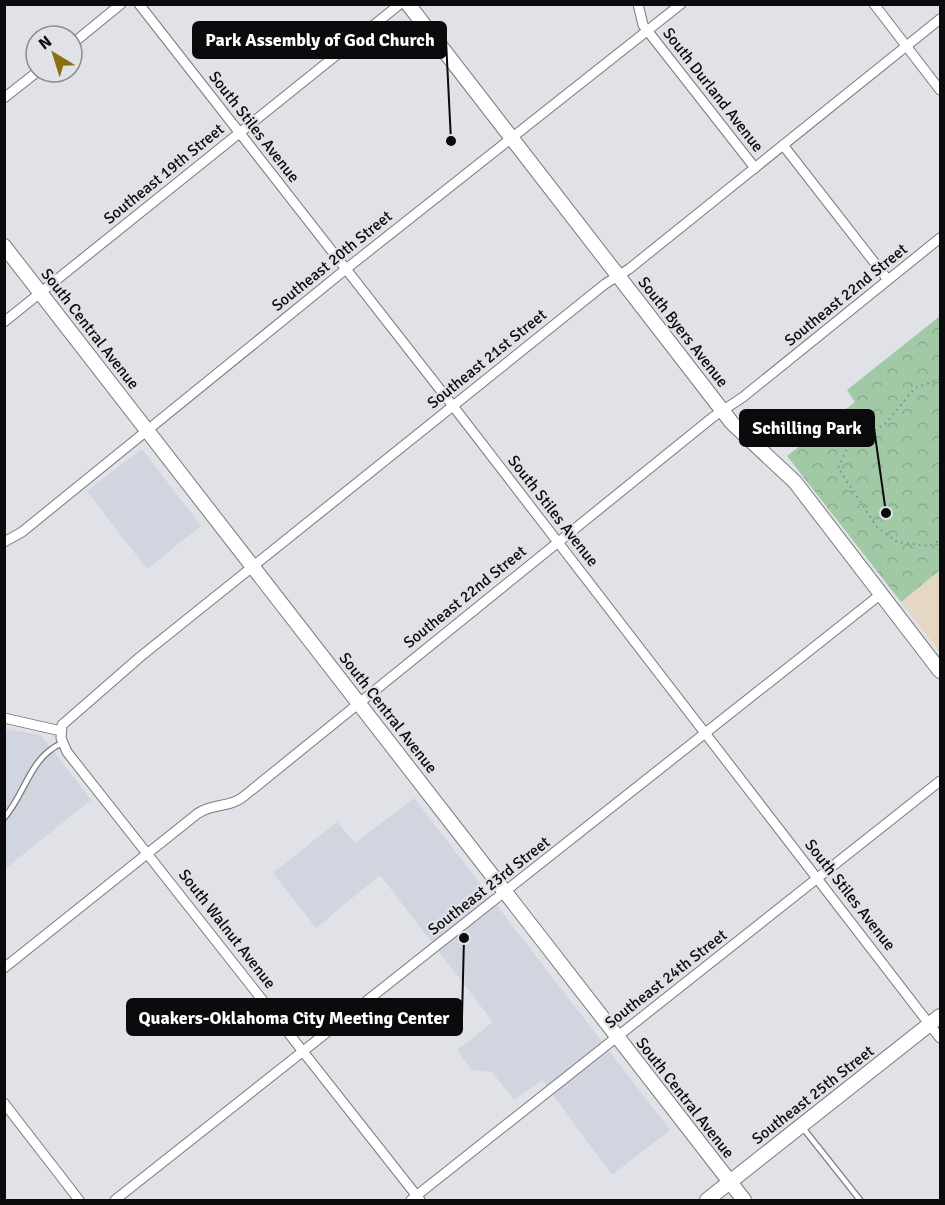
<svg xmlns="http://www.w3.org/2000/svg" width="945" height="1205" font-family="Signika,sans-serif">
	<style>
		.built { fill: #d0d5e0 }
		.education { fill: #e6d6c4 }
		.park { fill: url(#park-crowns) }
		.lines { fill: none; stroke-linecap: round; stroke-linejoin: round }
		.lane-casing { stroke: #787a7e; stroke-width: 7 }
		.street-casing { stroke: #787a7e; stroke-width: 11 }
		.secondary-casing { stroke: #787a7e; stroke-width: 16 }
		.path { stroke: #8a8b8f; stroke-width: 2; stroke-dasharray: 1.5 4.5; stroke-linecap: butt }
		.lane { stroke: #fff; stroke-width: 4.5 }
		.street { stroke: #fff; stroke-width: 9 }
		.secondary { stroke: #fff; stroke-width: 14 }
		.labels { text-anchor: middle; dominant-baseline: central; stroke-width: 4.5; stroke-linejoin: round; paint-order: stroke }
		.street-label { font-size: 16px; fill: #0b0b0d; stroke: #e0e2e7 }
		.leader { fill: none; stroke: #0b0b0d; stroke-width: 2 }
		.callout-dot { fill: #0b0b0d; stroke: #e0e2e7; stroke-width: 2 }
		.callout { fill: #0b0b0d; stroke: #0b0b0d; stroke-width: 2 }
		.callout-label { font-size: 18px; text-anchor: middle; font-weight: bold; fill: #fff }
	</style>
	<defs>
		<pattern id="park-crowns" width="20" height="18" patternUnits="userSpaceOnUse" patternTransform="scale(1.5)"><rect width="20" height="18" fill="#a2c9a6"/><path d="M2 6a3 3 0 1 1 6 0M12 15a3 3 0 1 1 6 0" fill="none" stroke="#8aab8e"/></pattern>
	</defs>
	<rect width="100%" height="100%" fill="#e0e2e7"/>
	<g class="built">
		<polygon points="142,449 201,526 147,569 87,491"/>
		<polygon points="5,729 41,735 91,800 5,869"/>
		<polygon points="414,798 670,1130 612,1175 542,1080 514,1100 492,1072 472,1070 457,1050 493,1022 380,875 316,928 273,873 337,822 355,843"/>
	</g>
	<polygon class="education" points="940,570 940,652 901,602"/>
	<polygon class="park" points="940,316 940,570 901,602 787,456 855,402 847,390"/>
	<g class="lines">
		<g class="lane-casing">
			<g id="lane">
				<path d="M4 818C26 793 29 758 62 743"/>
				<polyline points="803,1128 860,1200"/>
			</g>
		</g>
		<g class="street-casing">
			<g id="street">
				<polyline points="139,4 453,406 940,1038"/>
				<polyline points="638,4 643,25 755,168"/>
				<polyline points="874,4 940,90"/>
				<polyline points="72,44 121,4"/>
				<polyline points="4,98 37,72"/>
				<polyline points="783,145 888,280"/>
				<polyline points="4,322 400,4"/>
				<polyline points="4,542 22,532 346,269 681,4"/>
				<polyline points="4,718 61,731"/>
				<path d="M4 968 197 814C212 803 229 808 243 797L713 417 743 397 940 238"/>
				<polyline points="4,1103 79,1200"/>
				<polyline points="115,1200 881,594"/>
				<polyline points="411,1200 940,781"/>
				<polyline points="420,1200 67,752 61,738 62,725 140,657 605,284 629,269 940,19"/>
			</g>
		</g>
		<g class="secondary-casing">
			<g id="secondary">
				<polyline points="408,4 732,423 795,482 940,671"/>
				<polyline points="4,246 744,1200"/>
				<polyline points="707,1200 940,1016"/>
			</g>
		</g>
		<g class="path">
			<polyline points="940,379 915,388 886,423 848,447 838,468 877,527 897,542 929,546 940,540 940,533"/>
			<polyline points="940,505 940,522"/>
		</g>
		<use href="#lane" class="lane"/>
		<use href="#street" class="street"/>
		<use href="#secondary" class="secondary"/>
	</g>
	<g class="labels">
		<g class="street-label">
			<text transform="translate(713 90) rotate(52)">South Durland Avenue</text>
			<text transform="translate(254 127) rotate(52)">South Stiles Avenue</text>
			<text transform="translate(164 174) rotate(-39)">Southeast 19th Street</text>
			<text transform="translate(332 261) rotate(-39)">Southeast 20th Street</text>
			<text transform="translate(846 295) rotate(-39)">Southeast 22nd Street</text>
			<text transform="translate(90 329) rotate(52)">South Central Avenue</text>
			<text transform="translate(683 332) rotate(52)">South Byers Avenue</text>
			<text transform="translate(487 359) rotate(-39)">Southeast 21st Street</text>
			<text transform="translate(553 511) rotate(52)">South Stiles Avenue</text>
			<text transform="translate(465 597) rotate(-39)">Southeast 22nd Street</text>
			<text transform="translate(388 713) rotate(52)">South Central Avenue</text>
			<text transform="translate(489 886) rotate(-38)">Southeast 23rd Street</text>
			<text transform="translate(850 895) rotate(52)">South Stiles Avenue</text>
			<text transform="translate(227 929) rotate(52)">South Walnut Avenue</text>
			<text transform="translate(666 979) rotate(-38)">Southeast 24th Street</text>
			<text transform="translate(813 1095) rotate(-38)">Southeast 25th Street</text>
			<text transform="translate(685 1098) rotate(52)">South Central Avenue</text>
		</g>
	</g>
	<path class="leader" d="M451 141L446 40M886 513L874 428M464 938L462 1017"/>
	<g class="callout-dot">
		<circle cx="451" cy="141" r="6"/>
		<circle cx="886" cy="513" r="6"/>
		<circle cx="464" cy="938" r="6"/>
	</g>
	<g class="callout">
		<rect x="193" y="22" width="253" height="36" rx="6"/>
		<rect x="740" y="410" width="134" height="36" rx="6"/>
		<rect x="127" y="999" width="335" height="36" rx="6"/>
	</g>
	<g class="callout-label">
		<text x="320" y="46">Park Assembly of God Church</text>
		<text x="807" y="434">Schilling Park</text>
		<text x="294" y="1024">Quakers-Oklahoma City Meeting Center</text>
	</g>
	<rect width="945" height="1205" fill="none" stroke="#0b0b0d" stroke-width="12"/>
	<g transform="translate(54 54) rotate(322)"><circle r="28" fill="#e0e2e7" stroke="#8b8c90" stroke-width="1.5"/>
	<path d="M0-4.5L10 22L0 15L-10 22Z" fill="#896f10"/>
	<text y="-9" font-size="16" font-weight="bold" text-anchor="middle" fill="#0b0b0d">N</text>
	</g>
</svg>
